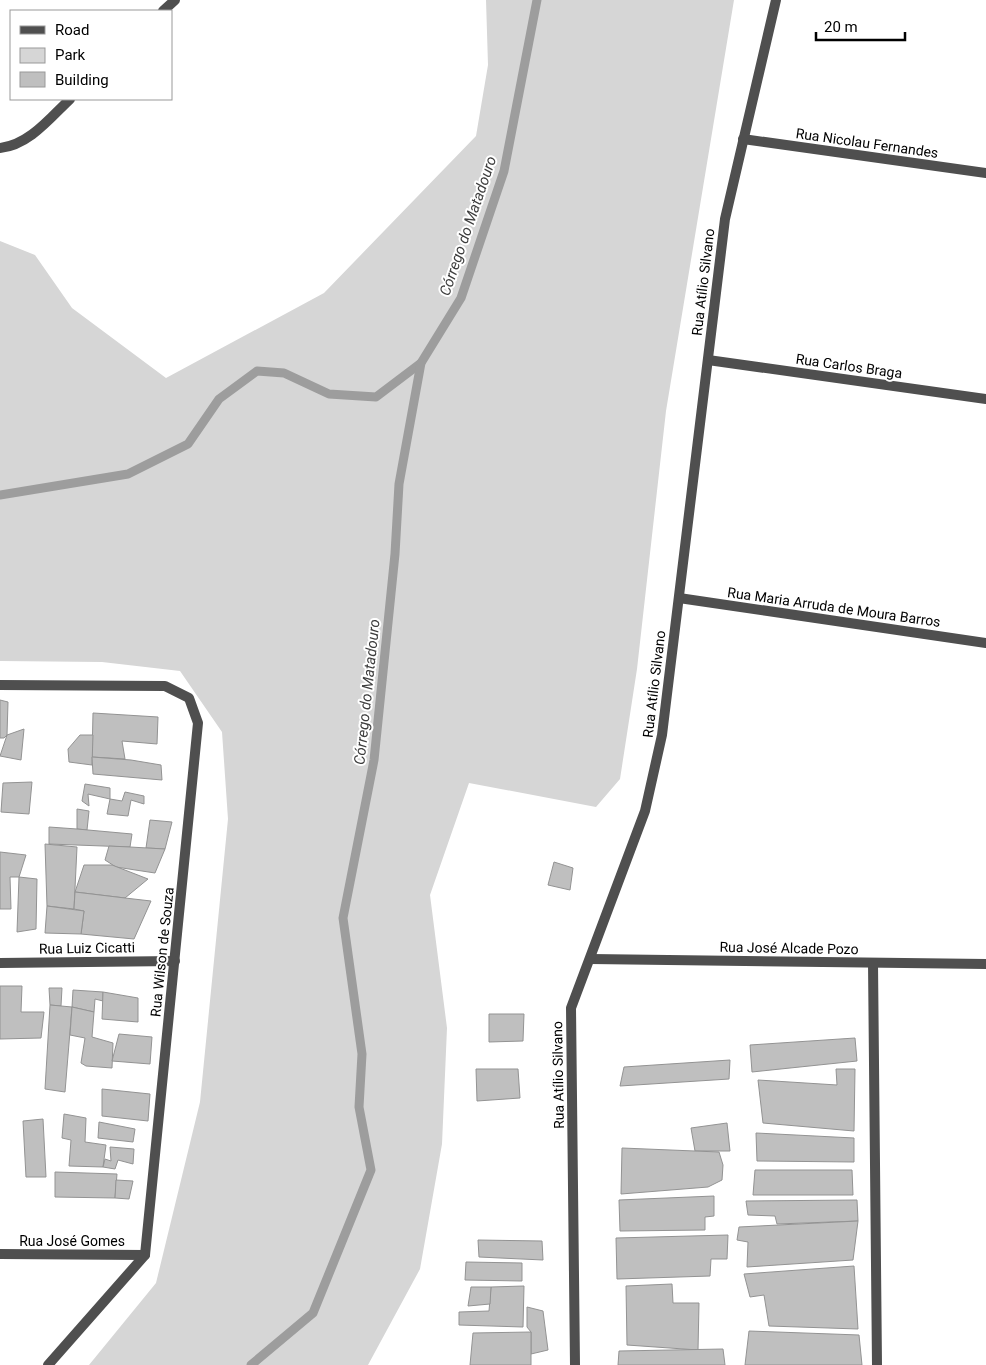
<svg xmlns="http://www.w3.org/2000/svg" width="986" height="1365" font-family="Roboto,sans-serif">
	<style>
		.green { fill: #d6d6d6 }
		.lines { fill: none; stroke-linecap: round; stroke-linejoin: round }
		.stream { stroke: #9d9d9d; stroke-width: 9 }
		.building { fill: #bfbfbf; stroke: #939393 }
		.minor { stroke: #4f4f4f; stroke-width: 10 }
		.labels { text-anchor: middle; dominant-baseline: central; stroke-width: 4; stroke-linejoin: round; paint-order: stroke }
		.street-label { font-size: 14px; fill: #000; stroke: #fff }
		.water-label { font-size: 15px; font-style: italic; fill: #3e3e3e; stroke: #fff }
	</style>
	<rect width="100%" height="100%" fill="#fff"/>
	<polygon class="green" points="486,0 734,0 666,411 637,669 620,779 596,807 469,783 430,895 447,1028 442,1144 420,1269 368,1365 89,1365 156,1283 200,1102 228,819 222,732 180,671 102,662 0,661 0,241 35,255 72,308 166,378 324,293 476,136 488,65"/>
	<g class="lines">
		<g class="stream">
			<polyline points="0,495 128,474 188,444 219,399 257,371 284,373 329,394 376,397 421,363"/>
			<polyline points="251,1365 313,1313 371,1170 359,1107 362,1054 343,918 374,760 395,554 399,484 421,363 461,298 504,171 537,0"/>
		</g>
	</g>
	<g class="building">
		<polygon points="0,700 8,702 7,735 4,738 0,738"/>
		<polygon points="93,713 158,717 157,744 122,741 125,759 92,757"/>
		<polygon points="24,729 21,760 0,756 7,735"/>
		<polygon points="80,735 93,735 92,765 69,762 68,749"/>
		<polygon points="92,757 131,760 161,765 162,780 93,774"/>
		<polygon points="32,782 29,814 1,812 3,783"/>
		<polygon points="85,784 110,788 110,799 88,794 89,806 82,801"/>
		<polygon points="125,792 144,796 144,804 131,800 128,816 107,814 110,799 122,801"/>
		<polygon points="77,809 89,811 87,830 77,829"/>
		<polygon points="150,820 172,822 165,849 146,848"/>
		<polygon points="49,827 77,829 132,834 130,847 49,844"/>
		<polygon points="45,844 77,847 74,909 47,906"/>
		<polygon points="109,846 130,847 165,849 155,873 116,867 105,860"/>
		<polygon points="0,852 26,855 19,877 10,877 11,909 0,909"/>
		<polygon points="554,862 573,868 570,890 548,885"/>
		<polygon points="84,865 112,865 148,879 125,898 75,892"/>
		<polygon points="19,877 37,879 36,929 17,932"/>
		<polygon points="75,892 125,898 151,901 134,939 81,934 84,911 74,909"/>
		<polygon points="47,906 84,911 81,934 45,933"/>
		<polygon points="0,986 22,986 21,1012 44,1012 41,1038 0,1039"/>
		<polygon points="49,988 62,988 61,1006 50,1005"/>
		<polygon points="73,990 103,992 103,1001 95,999 94,1012 72,1007"/>
		<polygon points="103,992 138,998 138,1022 102,1019"/>
		<polygon points="50,1005 72,1007 65,1092 45,1089"/>
		<polygon points="72,1007 94,1012 92,1037 113,1043 112,1068 86,1066 81,1063 85,1038 70,1035"/>
		<polygon points="489,1014 524,1014 523,1041 489,1042"/>
		<polygon points="119,1034 152,1037 150,1064 112,1061"/>
		<polygon points="855,1038 857,1061 752,1072 750,1045"/>
		<polygon points="730,1060 729,1079 620,1086 624,1067"/>
		<polygon points="476,1069 518,1069 520,1098 477,1101"/>
		<polygon points="836,1069 855,1069 854,1131 763,1123 758,1080 837,1085"/>
		<polygon points="102,1089 150,1094 148,1121 102,1116"/>
		<polygon points="64,1114 86,1118 85,1142 106,1145 103,1167 69,1166 71,1140 62,1138"/>
		<polygon points="43,1119 46,1177 26,1177 23,1121"/>
		<polygon points="99,1122 135,1129 133,1142 98,1138"/>
		<polygon points="727,1123 730,1151 695,1151 691,1128"/>
		<polygon points="756,1133 854,1138 854,1162 757,1161"/>
		<polygon points="110,1147 134,1149 133,1164 118,1160 115,1169 103,1167 105,1159 111,1161"/>
		<polygon points="622,1148 719,1152 723,1165 722,1180 708,1187 621,1194"/>
		<polygon points="755,1170 852,1170 853,1195 753,1195"/>
		<polygon points="55,1172 117,1174 115,1198 55,1197"/>
		<polygon points="116,1180 133,1181 129,1199 115,1198"/>
		<polygon points="714,1196 714,1216 705,1217 705,1230 620,1231 619,1200"/>
		<polygon points="857,1200 858,1221 777,1224 775,1216 748,1215 746,1201"/>
		<polygon points="858,1221 853,1260 747,1267 748,1242 737,1240 739,1227"/>
		<polygon points="728,1235 727,1259 711,1259 710,1276 617,1279 616,1238"/>
		<polygon points="478,1240 542,1241 543,1260 479,1257"/>
		<polygon points="466,1262 522,1263 522,1281 465,1280"/>
		<polygon points="854,1266 858,1329 769,1326 764,1295 750,1297 744,1274"/>
		<polygon points="672,1284 673,1303 699,1303 698,1350 627,1345 626,1286"/>
		<polygon points="524,1286 523,1327 459,1325 459,1312 489,1311 491,1287"/>
		<polygon points="471,1287 491,1287 490,1304 468,1306"/>
		<polygon points="527,1307 543,1311 548,1350 531,1354 531,1332 527,1327"/>
		<polygon points="749,1331 859,1335 862,1365 745,1365"/>
		<polygon points="531,1332 531,1365 470,1365 473,1333"/>
		<polygon points="723,1349 725,1365 618,1365 619,1351"/>
	</g>
	<g class="lines">
		<g class="minor">
			<polyline points="163,11 175,0"/>
			<polyline points="743,139 986,173"/>
			<path d="M0 148C29 145 50 118 70 99"/>
			<polyline points="708,360 986,399"/>
			<polyline points="679,598 986,643"/>
			<polyline points="0,685 165,686 189,698 198,723 145,1255 48,1365"/>
			<polyline points="591,959 986,964"/>
			<polyline points="0,963 175,961"/>
			<polyline points="873,963 877,1365"/>
			<polyline points="0,1254 145,1255"/>
			<polyline points="575,1365 571,1008 645,811 662,735 725,219 776,0"/>
		</g>
	</g>
	<g class="labels">
		<g class="street-label">
			<text transform="translate(867 143) rotate(8)">Rua Nicolau Fernandes</text>
			<text transform="translate(703 282) rotate(-83)">Rua Atílio Silvano</text>
			<text transform="translate(849 366) rotate(8)">Rua Carlos Braga</text>
			<text transform="translate(834 607) rotate(8)">Rua Maria Arruda de Moura Barros</text>
			<text transform="translate(654 684) rotate(-83)">Rua Atílio Silvano</text>
			<text transform="translate(87 948) rotate(-1)">Rua Luiz Cicatti</text>
			<text transform="translate(789 948) rotate(1)">Rua José Alcade Pozo</text>
			<text transform="translate(162 952) rotate(-84)">Rua Wilson de Souza</text>
			<text transform="translate(558 1075) rotate(-91)">Rua Atílio Silvano</text>
			<text x="72" y="1241">Rua José Gomes</text>
		</g>
		<g class="water-label">
			<text transform="translate(468 226) rotate(-71)">Córrego do Matadouro</text>
			<text transform="translate(367 692) rotate(-84)">Córrego do Matadouro</text>
		</g>
	</g>
	<rect x="10" y="10" width="162" height="90" fill="#ffffff" stroke="#999999"/>
	<rect x="20" y="26" width="25" height="8" fill="#4f4f4f" stroke="#999999"/>
	<text x="55" y="35" font-size="15" fill="#000000">Road</text>
	<rect x="20" y="48" width="25" height="15" fill="#d6d6d6" stroke="#999999"/>
	<text x="55" y="60" font-size="15" fill="#000000">Park</text>
	<rect x="20" y="72" width="25" height="15" fill="#bfbfbf" stroke="#999999"/>
	<text x="55" y="85" font-size="15" fill="#000000">Building</text>
	<path d="M816 32v8h89v-8" fill="none" stroke="#000000" stroke-width="2.5"/>
	<text x="824" y="32" font-size="15" fill="#000000" stroke="#ffffff" stroke-width="4" paint-order="stroke">20 m</text>
</svg>
